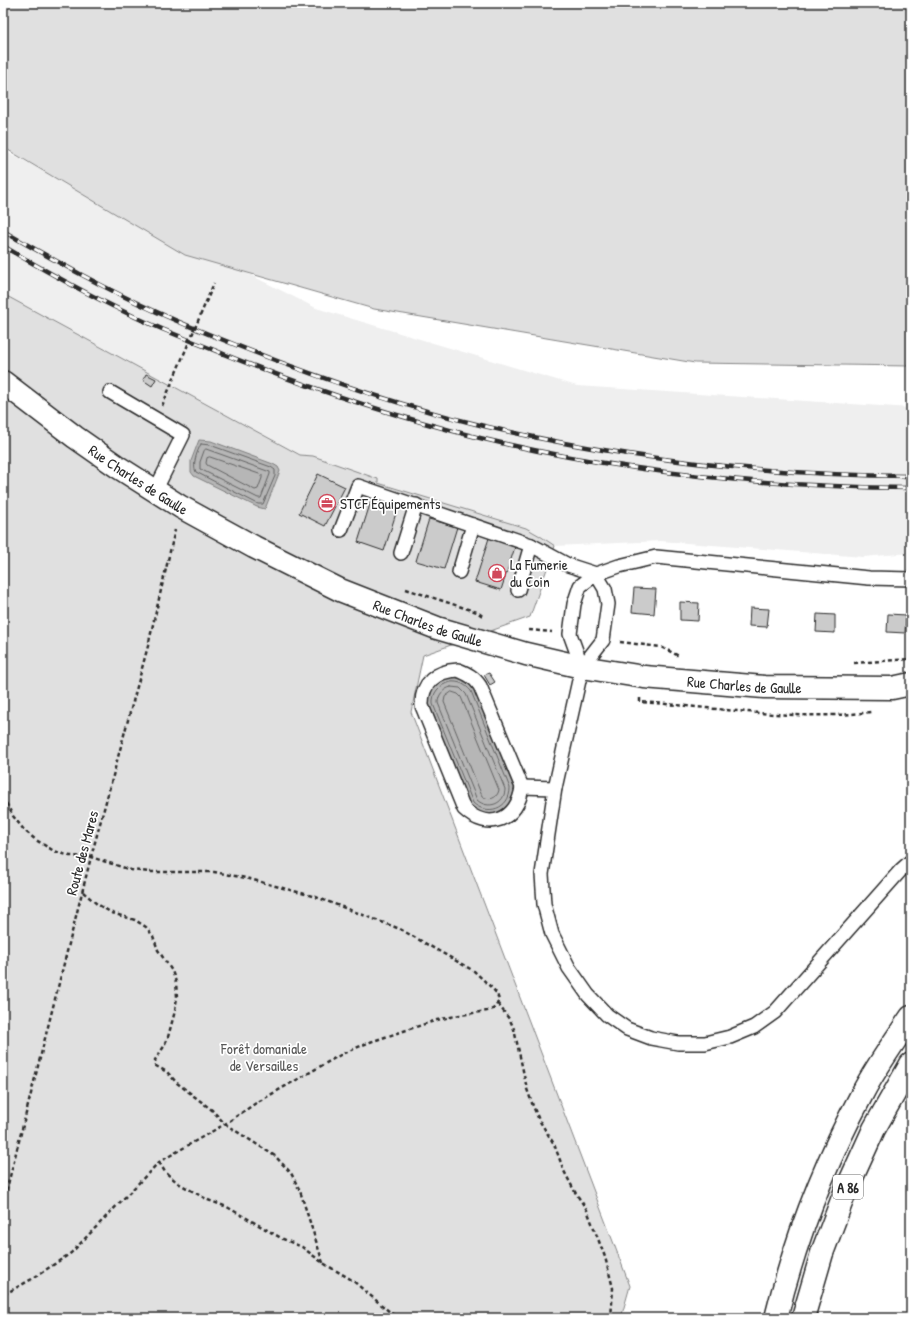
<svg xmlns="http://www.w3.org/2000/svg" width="914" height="1321" font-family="'Patrick Hand',sans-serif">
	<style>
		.built { fill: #efefef }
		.green { fill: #e0e0e0; stroke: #868686 }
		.water { fill: #b6b6b6; stroke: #7e7e7e }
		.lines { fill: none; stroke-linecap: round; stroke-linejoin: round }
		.shore { stroke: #636363; stroke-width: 1 }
		.building { fill: #cbcbcb; stroke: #2b2b2b }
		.service-casing { stroke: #2b2b2b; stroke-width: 16 }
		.secondary-casing { stroke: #2b2b2b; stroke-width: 25 }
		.motorway-casing { stroke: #2b2b2b; stroke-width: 25 }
		.path { stroke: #2b2b2b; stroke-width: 2.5; stroke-dasharray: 4 3; stroke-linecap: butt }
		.service { stroke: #fff; stroke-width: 13 }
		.secondary { stroke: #fff; stroke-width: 22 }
		.motorway { stroke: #fff; stroke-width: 22 }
		.rail-casing { stroke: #2b2b2b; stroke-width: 4.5 }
		.rail { stroke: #fff; stroke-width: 3; stroke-dasharray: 9; stroke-linecap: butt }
		.path-bridge { stroke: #2b2b2b; stroke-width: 2.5; stroke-dasharray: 4 3; stroke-linecap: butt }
		.labels { text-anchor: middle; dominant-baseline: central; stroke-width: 3.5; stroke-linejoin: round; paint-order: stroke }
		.shield { fill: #fff; stroke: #6b6b6b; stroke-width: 1 }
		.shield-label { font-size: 14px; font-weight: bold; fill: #2b2b2b }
		.street-label { font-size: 15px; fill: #2b2b2b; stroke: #fff }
		.poi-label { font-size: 15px; fill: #2b2b2b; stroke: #fff; text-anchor: start }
		.park-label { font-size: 15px; fill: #585858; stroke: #fff }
	</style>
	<rect width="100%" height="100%" fill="#fff"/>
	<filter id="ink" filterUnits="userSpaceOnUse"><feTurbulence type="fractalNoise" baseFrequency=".025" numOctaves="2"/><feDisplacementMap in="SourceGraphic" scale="8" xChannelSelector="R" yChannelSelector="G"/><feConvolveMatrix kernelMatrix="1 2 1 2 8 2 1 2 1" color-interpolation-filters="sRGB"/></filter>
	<g filter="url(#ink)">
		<polygon class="built" points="3,150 316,308 577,386 911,408 911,553 863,557 661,541 555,546 530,617 384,572 300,455 3,294"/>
		<g class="green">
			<polygon points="3,3 911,3 911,366 695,363 374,309 185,255 3,147"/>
			<polygon points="3,294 300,455 313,456 378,479 378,483 526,528 540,536 555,546 530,617 423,655 411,712 630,1286 621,1318 3,1318"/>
		</g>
		<g class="water">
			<polygon points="199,440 211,441 273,464 278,467 280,471 265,509 257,507 194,476 191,472 191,461"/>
			<path d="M450 677C461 678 468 680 474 689L514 788C513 814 488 822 470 805L429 705C429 690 436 682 450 677Z"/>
		</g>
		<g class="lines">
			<g class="shore">
				<path d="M201 444 210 445 271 467 275 470V476L263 504H258L196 472C192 465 197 451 201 444Z"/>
				<polygon points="206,449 270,472 270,474 261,498 258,498 200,469 200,462 204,451"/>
				<polygon points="210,457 262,475 262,478 258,489 255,490 207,465 206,463 207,458"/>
				<path d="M450 682C459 681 465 684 471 691L510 788C510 809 487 816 473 803L433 704C432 693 439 685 450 682Z"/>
				<path d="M451 687 460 688 466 694 505 789C505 804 488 810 477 800L438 703C438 695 443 689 451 687Z"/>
				<path d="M452 692 458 694 461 697 499 790C497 799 489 801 482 796L444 702 445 697Z"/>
			</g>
		</g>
		<g class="building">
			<polygon points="146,374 156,379 152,386 143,380"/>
			<polygon points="318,474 345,487 325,526 299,513"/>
			<polygon points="371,501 397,510 384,551 358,542"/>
			<polygon points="429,519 457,527 444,569 416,561"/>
			<polygon points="489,538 515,547 501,590 475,582"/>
			<polygon points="634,588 656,589 654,614 632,612"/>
			<polygon points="680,602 699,603 698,621 680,620"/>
			<polygon points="750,608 769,609 767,627 749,626"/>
			<polygon points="817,614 835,615 835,633 816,632"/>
			<polygon points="888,614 906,615 905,633 887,632"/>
			<polygon points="489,673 495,682 490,685 484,675"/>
		</g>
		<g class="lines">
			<g class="service-casing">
				<g id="service">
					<polyline points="110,392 183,435 155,491"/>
					<polyline points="341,530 358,486 531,545 568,565 596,574 619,566 656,557 869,578 911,579"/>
					<polyline points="401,553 416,505"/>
					<polyline points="459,572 473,525"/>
					<polyline points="518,590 531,545"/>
					<polyline points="582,667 570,634 574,604 580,586 596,574 605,589 608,604 603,640 582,667 555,788 542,874 544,904 552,934 569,968 588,995 607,1015 627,1029 651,1038 678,1043 705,1043 730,1037 754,1027 775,1012 901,870 911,861"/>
					<path d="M458 670C468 674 474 677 480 686L522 787C518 820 488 832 464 809L422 706C421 683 436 671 458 670Z"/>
					<polyline points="522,787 555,788"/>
				</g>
			</g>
			<g class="secondary-casing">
				<g id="secondary">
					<path id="s1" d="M3 382 75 437 118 467 181 507 254 547 340 590 437 628 526 654 582 667 644 677 764 687 892 688 911 684"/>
				</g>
			</g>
			<g class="motorway-casing">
				<g id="motorway">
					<path d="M776 1318C795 1240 824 1165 862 1094 876 1067 894 1042 911 1017"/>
					<polyline points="803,1318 822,1253 844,1195 874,1129 911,1064"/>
				</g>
			</g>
			<g class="path">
				<polyline points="406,589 477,612 484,617"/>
				<polyline points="529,630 552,632"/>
				<polyline points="620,642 661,647 679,656"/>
				<polyline points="854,663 911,659"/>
				<path d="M640 698V702C716 707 794 722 871 712"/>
				<polyline points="3,797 13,816 24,830 36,840 54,851 70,856 91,857 131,870 150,872 214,872 246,878 316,897 400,929 474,971 493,989 497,994 499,1000 496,1006 493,1009 487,1011 460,1015 437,1020 370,1042 342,1054 256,1103 225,1124 159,1162 71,1253 32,1279 3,1295"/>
				<polyline points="83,892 97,904 112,913 135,920 146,927 153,936 158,950 172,971 176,982 177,997 175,1011 168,1037 163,1048 155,1060 156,1066 167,1072 177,1083 212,1110 225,1124 275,1156 291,1173 300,1191 323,1263"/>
				<polyline points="498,1004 510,1020 514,1029 527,1089 533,1106 539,1120 554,1144 564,1171 575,1192 587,1210 605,1257 613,1288 611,1318"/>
				<polyline points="159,1162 165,1172 178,1183 208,1200 227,1207 283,1239 302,1247 323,1263 352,1280 397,1318"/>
				<polyline points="3,1204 91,857 148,646 175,530"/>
			</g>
			<use href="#service" class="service"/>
			<use href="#secondary" class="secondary"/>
			<use href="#motorway" class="motorway"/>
			<g class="rail-casing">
				<g id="rail">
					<path d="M3 231C54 260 105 289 159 313 181 323 203 332 226 341 310 375 396 405 484 426 623 459 768 475 911 476"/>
					<path d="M3 246C52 275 103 303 155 326 178 336 202 345 226 355 309 388 393 416 480 438 620 472 767 487 911 488"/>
				</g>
			</g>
			<use href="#rail" class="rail"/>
			<polyline class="path-bridge" points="162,406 214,283"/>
		</g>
	</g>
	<defs>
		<g id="office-ring" transform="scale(0.9)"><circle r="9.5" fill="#fff" stroke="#d1495b" stroke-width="1.5"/><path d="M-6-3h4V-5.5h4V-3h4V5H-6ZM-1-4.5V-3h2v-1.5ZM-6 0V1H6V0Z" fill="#d1495b"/></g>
		<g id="shop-ring" transform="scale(0.9)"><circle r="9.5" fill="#fff" stroke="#d1495b" stroke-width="1.5"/><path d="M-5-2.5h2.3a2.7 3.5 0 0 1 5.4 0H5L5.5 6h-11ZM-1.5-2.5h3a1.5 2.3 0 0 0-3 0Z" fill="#d1495b"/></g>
	</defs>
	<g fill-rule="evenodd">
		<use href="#office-ring" x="327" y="503"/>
		<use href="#shop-ring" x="497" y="573"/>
	</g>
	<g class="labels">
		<rect class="shield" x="833" y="1175" width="30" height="24" rx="3"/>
		<g class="shield-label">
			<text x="848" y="1187">A 86</text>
		</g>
		<g class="street-label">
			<text stroke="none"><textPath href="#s1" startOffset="167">Rue Charles de Gaulle</textPath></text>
			<text stroke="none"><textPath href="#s1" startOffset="491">Rue Charles de Gaulle</textPath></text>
			<text stroke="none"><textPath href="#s1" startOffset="815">Rue Charles de Gaulle</textPath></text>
			<text transform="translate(82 853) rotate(-75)">Route des Mares</text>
		</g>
		<g class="poi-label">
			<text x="340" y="503">STCF Équipements</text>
			<text x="510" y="564">La Fumerie<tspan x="510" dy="17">du Coin</tspan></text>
		</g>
		<g class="park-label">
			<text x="264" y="1048">Forêt domaniale<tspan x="264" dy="17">de Versailles</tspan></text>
		</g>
	</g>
	<rect width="914" height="1321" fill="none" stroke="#fff" stroke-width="16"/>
	<rect x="8" y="8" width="898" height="1305" fill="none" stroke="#2b2b2b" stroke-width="1.5" filter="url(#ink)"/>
</svg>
